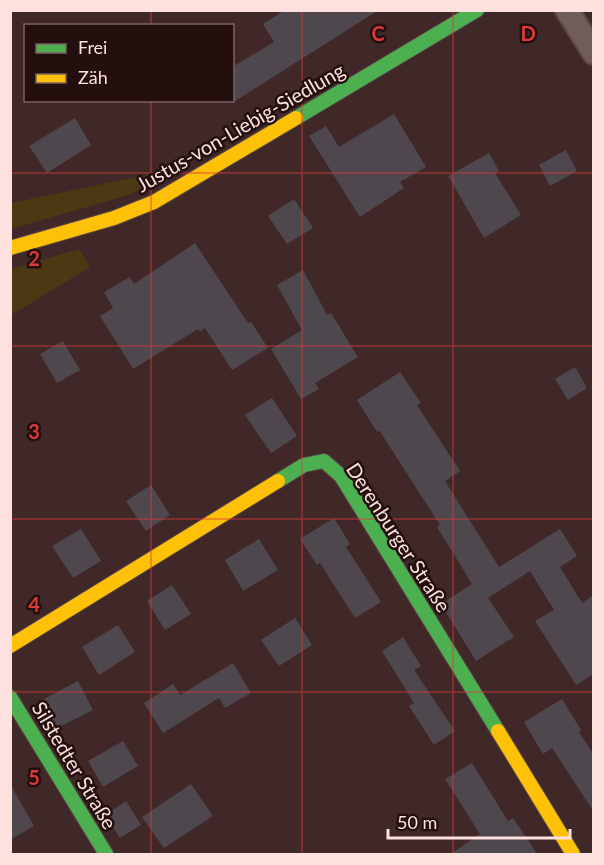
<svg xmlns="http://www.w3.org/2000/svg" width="604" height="865" font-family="Lato,sans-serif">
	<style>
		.green { fill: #4c3812 }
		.building { fill: #4e474e }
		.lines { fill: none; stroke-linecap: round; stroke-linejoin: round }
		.street-casing { stroke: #5c4746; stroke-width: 26 }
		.fast-casing { stroke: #5c4746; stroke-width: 16 }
		.slow-casing { stroke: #5c4746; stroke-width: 16 }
		.street { stroke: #6f5d5c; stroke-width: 22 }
		.fast { stroke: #4caf50; stroke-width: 14 }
		.slow { stroke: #ffc107; stroke-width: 14 }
		.grid { fill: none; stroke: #da3a3a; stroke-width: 1.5; stroke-opacity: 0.55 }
		.labels { text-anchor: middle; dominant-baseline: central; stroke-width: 5; stroke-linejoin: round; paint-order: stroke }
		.street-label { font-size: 20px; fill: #fee0de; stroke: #230f0e }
		.grid-label { font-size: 20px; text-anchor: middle; font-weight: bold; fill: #da3a3a; stroke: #230f0e; stroke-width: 5; stroke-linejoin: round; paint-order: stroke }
	</style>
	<rect width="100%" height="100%" fill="#3f2827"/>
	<g class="green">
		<polygon points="155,173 159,182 125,196 11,229 11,203"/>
		<polygon points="79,249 90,267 11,315 11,269"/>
	</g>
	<g class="building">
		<polygon points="285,10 379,10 232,103 232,67 274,42 263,24"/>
		<polygon points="394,114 426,167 400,182 404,188 360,217 309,136 326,126 339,147"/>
		<polygon points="75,118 91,145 47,173 29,146"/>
		<polygon points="566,150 577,171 550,186 539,165"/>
		<polygon points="489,153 499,171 495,173 521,215 484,238 448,176"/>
		<polygon points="294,199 313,228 287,244 268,216"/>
		<polygon points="195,243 248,323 251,322 268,348 232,370 205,328 200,332 198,329 133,369 100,316 113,308 104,292 130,277 134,284"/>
		<polygon points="303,270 327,315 331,313 358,357 315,383 319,389 301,399 271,349 302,330 277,285"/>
		<polygon points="63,341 80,370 57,383 40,354"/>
		<polygon points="575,367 587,388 568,400 555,379"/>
		<polygon points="400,372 421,403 417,405 460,471 445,481 499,567 560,529 577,556 560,567 582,603 594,595 594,674 576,685 535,621 554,610 530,571 488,598 514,637 476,661 441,604 472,584 437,527 440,525 379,430 377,432 357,400"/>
		<polygon points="272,398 297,436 271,453 245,415"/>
		<polygon points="151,485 170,515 146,531 126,501"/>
		<polygon points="334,518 350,544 346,547 381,602 355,618 320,563 317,565 300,539"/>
		<polygon points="81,529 101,561 73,578 52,546"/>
		<polygon points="259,539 278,570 243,591 225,560"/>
		<polygon points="172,585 191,614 165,630 147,601"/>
		<polygon points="295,618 312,645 279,666 261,640"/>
		<polygon points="118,625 135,652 99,675 82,647"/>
		<polygon points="403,637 421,666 414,670 455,731 434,745 409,706 414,703 382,651"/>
		<polygon points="233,663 251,693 225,708 219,698 163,733 144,703 173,684 180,695"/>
		<polygon points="78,681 93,710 57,728 42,700"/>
		<polygon points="562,699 581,730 579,732 594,755 594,812 552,748 543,754 524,722"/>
		<polygon points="123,741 138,766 103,787 88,761"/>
		<polygon points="472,763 508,821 513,818 538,855 449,855 480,834 445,779"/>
		<polygon points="10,784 34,826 10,840"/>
		<polygon points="191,784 213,816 164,848 142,817"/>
		<polygon points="126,801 141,825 120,838 105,815"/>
	</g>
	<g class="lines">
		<g class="street-casing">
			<polyline id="street" points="567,10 594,53"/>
		</g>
		<g class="fast-casing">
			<g id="fast">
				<polyline points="296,118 477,10"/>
				<polyline points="278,481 304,465 324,461 341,476 498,731"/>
				<polyline points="10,697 106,854"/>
			</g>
		</g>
		<g class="slow-casing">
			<g id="slow">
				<polyline points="10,248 114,218 154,202 296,118"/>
				<polyline points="10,646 278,481"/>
				<polyline points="498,731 573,854"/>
			</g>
		</g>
		<use href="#street" class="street"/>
		<use href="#fast" class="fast"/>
		<use href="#slow" class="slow"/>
	</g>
	<path class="grid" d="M151 10V26M302 10V854M453 10V854M151 100V854M10 173H594M10 346H594M10 519H594M10 692H594"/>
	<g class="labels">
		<g class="street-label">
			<text transform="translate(240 127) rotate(-30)">Justus-von-Liebig-Siedlung</text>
			<text transform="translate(399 537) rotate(57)">Derenburger Straße</text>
			<text transform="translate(75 765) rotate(59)">Silstedter Straße</text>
		</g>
	</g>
	<g class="grid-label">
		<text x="378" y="41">C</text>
		<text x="528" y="41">D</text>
		<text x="34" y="266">2</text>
		<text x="34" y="439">3</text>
		<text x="34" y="612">4</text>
		<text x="34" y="785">5</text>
	</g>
	<rect width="604" height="865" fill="none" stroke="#fee0de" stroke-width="24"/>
	<rect x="24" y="24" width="210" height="78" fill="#230f0e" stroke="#7b6361" stroke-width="1.5"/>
	<rect x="36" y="44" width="30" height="9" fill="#4caf50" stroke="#7b6361" stroke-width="1.5"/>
	<text x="78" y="54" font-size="18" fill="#fee0de">Frei</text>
	<rect x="36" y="74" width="30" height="9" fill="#ffc107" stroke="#7b6361" stroke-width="1.5"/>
	<text x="78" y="84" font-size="18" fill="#fee0de">Zäh</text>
	<path d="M388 829v9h182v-9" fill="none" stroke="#fee0de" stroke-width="3"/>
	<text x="397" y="829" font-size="18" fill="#fee0de" stroke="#230f0e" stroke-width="4.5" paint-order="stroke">50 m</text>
</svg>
